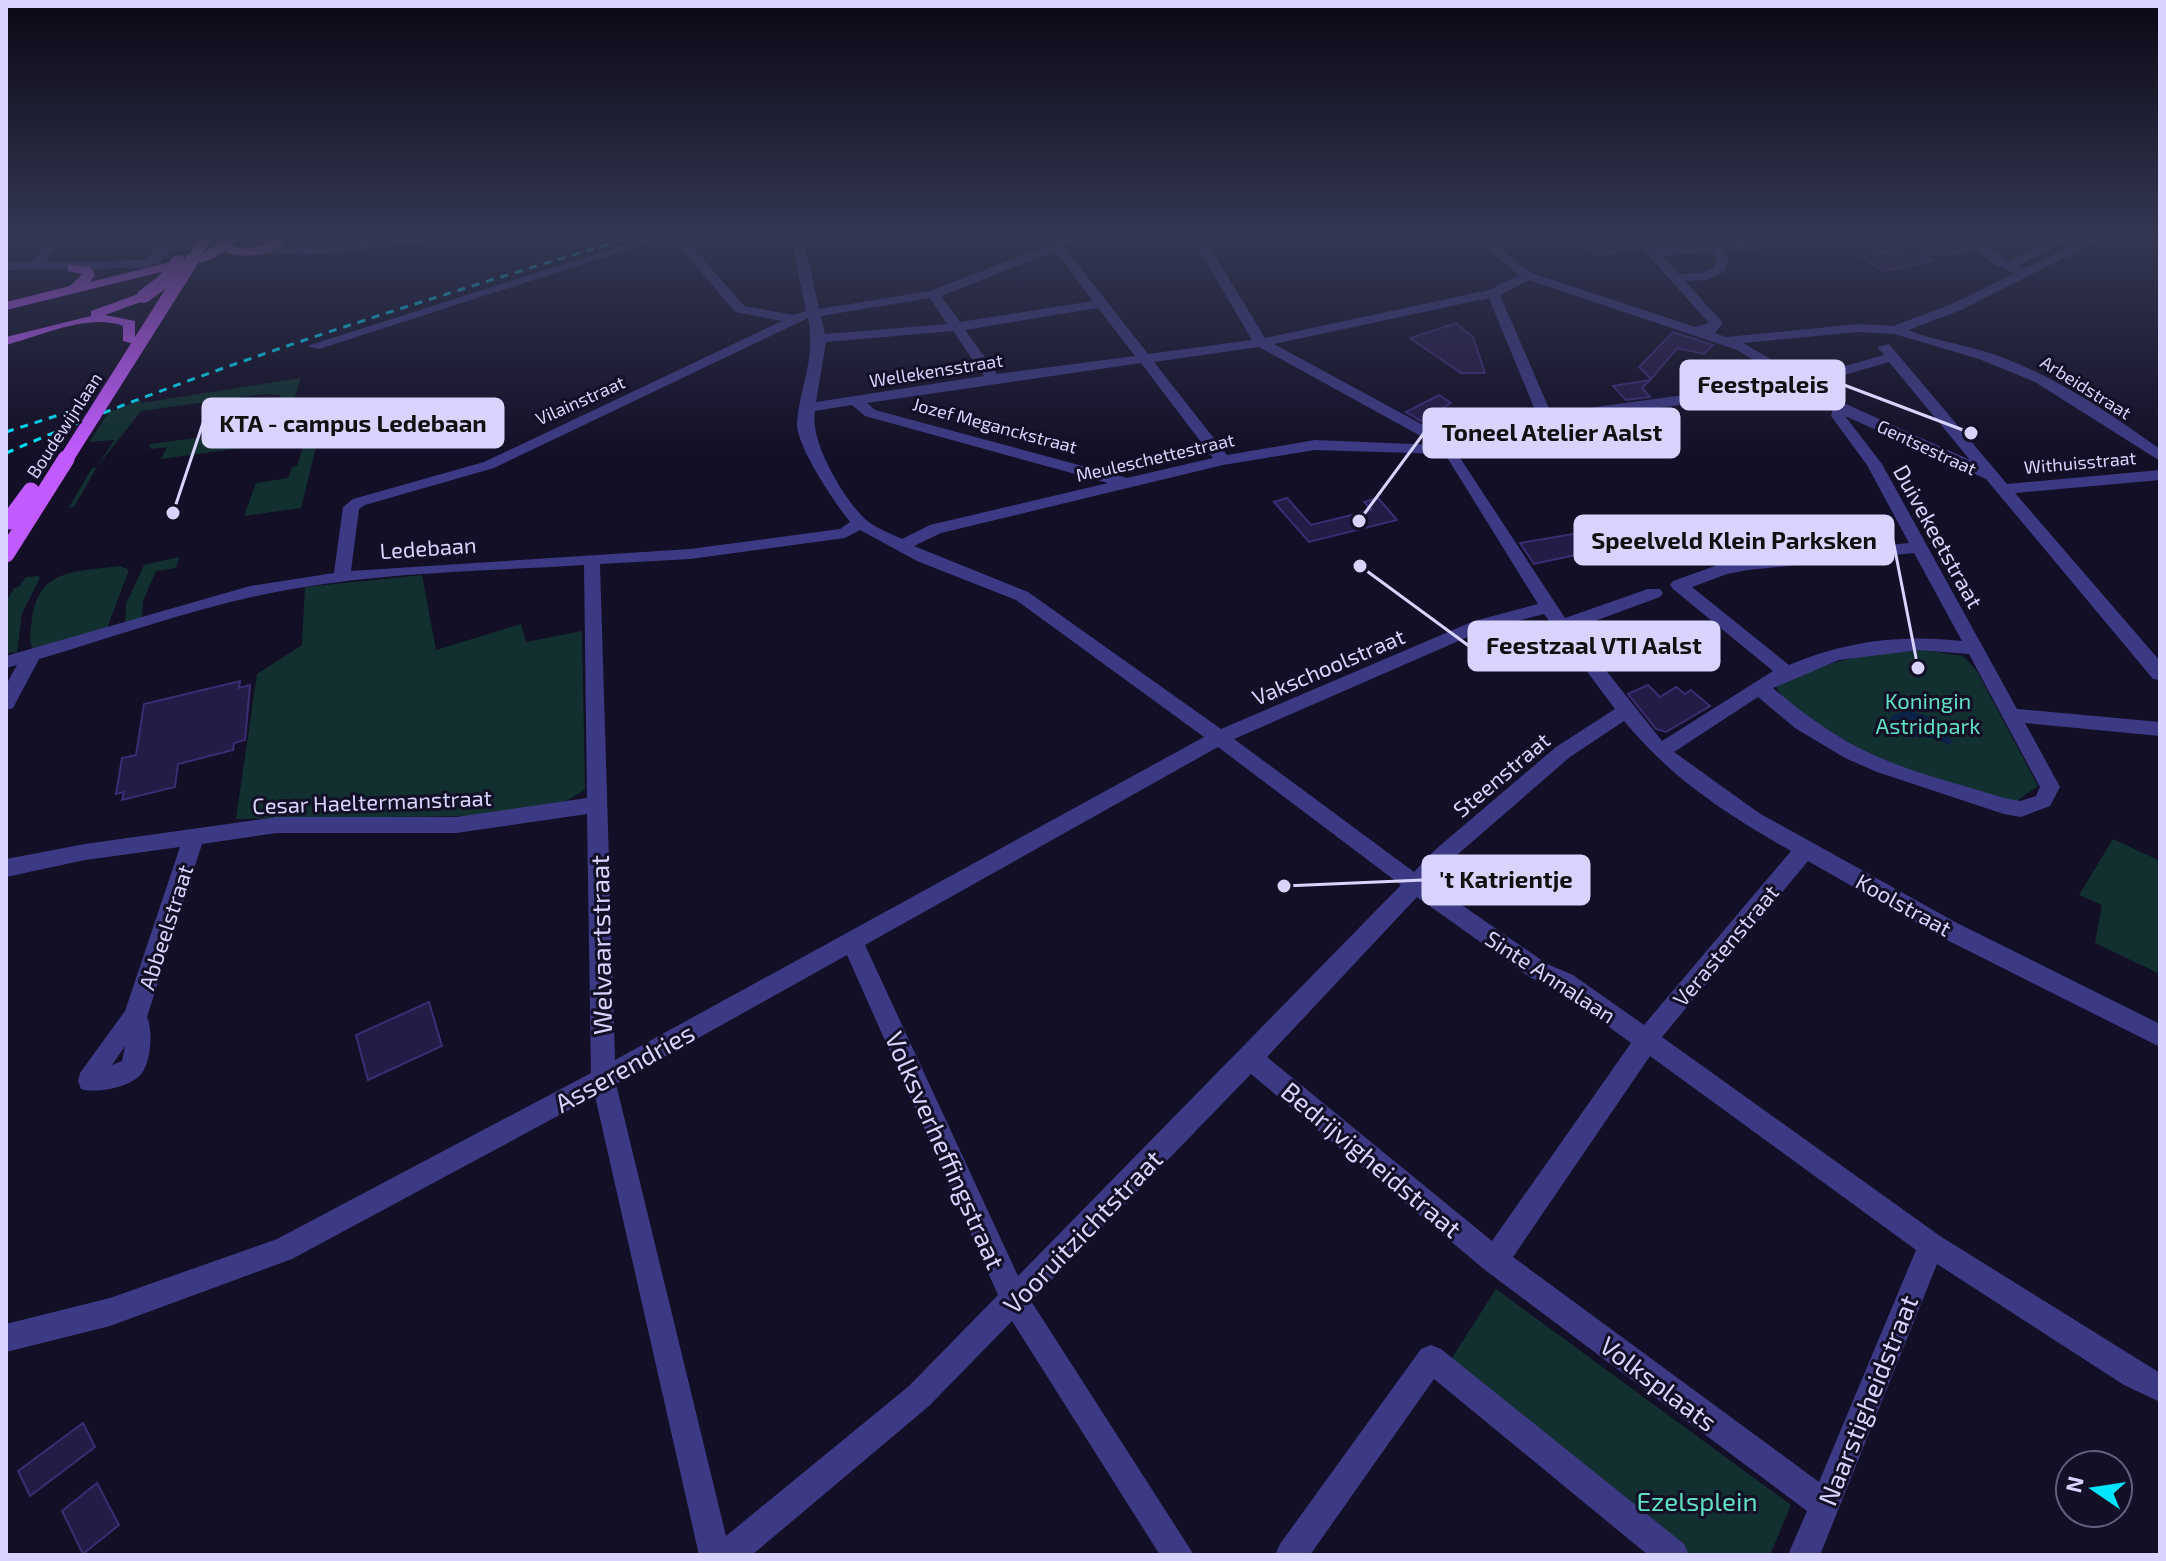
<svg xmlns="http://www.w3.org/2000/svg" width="2166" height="1561" font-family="'Exo 2',sans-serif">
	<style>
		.green { fill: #12302f }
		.water { fill: #0c2248 }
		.building { fill: #241b47; stroke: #3b2d73; stroke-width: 2 }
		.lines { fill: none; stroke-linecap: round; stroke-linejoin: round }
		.minor { fill: #3d3a85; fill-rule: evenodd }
		.major { fill: #c25bff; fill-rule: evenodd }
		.rail { stroke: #00e5ff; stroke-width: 3; stroke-dasharray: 8 7; stroke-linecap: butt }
		.major-bridge-far1 { stroke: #c25bff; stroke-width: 14 }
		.major-bridge { stroke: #c25bff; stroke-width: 17 }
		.labels { text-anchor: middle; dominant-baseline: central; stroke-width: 6; stroke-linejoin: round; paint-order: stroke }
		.far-street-label { font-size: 18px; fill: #d9d4ff; stroke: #130f26 }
		.street-label { font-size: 22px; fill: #d9d4ff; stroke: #130f26 }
		.park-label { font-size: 22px; fill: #5fe0c0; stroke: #130f26 }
		.near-street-label { font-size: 26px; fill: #d9d4ff; stroke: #130f26 }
		.near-park-label { font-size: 26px; fill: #5fe0c0; stroke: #130f26 }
		.leader { fill: none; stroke: #d9d4ff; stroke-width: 3 }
		.callout-dot { fill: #d9d4ff; stroke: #130f26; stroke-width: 3 }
		.callout { fill: #d9d4ff; stroke: #d9d4ff; stroke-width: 3 }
		.callout-label { font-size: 24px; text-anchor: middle; font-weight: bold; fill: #111 }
	</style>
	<rect width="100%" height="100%" fill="#130f26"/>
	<g class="green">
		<polygon points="301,378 293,403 326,399 326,403 290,408 279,395 263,394 141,411 97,467 74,507 69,507 92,468 97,467 114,440 89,442 109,412 141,400 141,403"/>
		<polygon points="290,420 288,427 322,422 301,508 244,516 256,483 288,478 292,467 297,466 306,438 272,441 277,428"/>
		<polygon points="252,431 248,443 242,448 161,459 167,447 151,449 149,444"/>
		<polygon points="179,557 176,568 156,571 143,601 142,618 125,623 126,604 144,565"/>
		<path d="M120 566 129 570 107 628 33 649C28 638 31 630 32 618 40 567 78 572 120 566Z"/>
		<polygon points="422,575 436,650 521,624 526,642 582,631 585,790 564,802 468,816 236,819 257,674 302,645 305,587"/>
		<polygon points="38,576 40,578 22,613 17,652 6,653 6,602 14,588 19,587 26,577"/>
		<path d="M1918 649 1963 656 1977 671 2038 786 2014 803 1978 795 1875 758 1790 708 1774 684C1824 663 1864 653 1918 649Z"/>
		<polygon points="2113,839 2160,861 2160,974 2095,943 2102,905 2079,895"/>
		<polygon points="1496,1289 1791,1505 1770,1555 1684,1555 1448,1364"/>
	</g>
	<path class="water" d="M1905 711C1928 714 1942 720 1952 742L1950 745C1944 743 1937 739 1931 738 1909 734 1906 745 1889 723L1892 715Z"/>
	<g class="building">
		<polygon points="1609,236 1628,236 1638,248 1596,255 1578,241"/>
		<polygon points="1930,236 1950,236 1969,249 1962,249 1966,252 1924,256 1932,261 1884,271 1859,254 1905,250 1896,242 1902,242 1898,238"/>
		<polygon points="1456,323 1473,337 1485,373 1461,373 1410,338"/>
		<polygon points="1673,332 1713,345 1704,354 1677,348 1651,379 1639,367"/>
		<polygon points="1650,380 1642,388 1650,397 1626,400 1613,386"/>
		<polygon points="1439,395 1451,403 1421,421 1406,412"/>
		<polygon points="1287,498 1311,525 1372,510 1364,502 1378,498 1397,520 1309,542 1274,502"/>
		<polygon points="1579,533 1592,546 1581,548 1585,553 1534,564 1520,543"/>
		<polygon points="240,681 239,688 250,685 245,740 234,743 233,750 178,764 175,787 122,800 124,792 116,794 122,758 136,755 144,704"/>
		<polygon points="1648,685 1660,697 1676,687 1685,694 1691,690 1710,706 1666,732 1656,729 1628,694"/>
		<polygon points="429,1002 442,1046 368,1080 356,1035"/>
		<polygon points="83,1423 95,1447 30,1496 18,1471"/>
		<polygon points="97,1483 119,1525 83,1554 62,1511"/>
	</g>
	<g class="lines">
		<g class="minor">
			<polygon points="53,236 65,236 45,262 144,260 170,236 184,236 160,262 146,268 6,270 6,262 31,262"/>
			<polygon points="414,236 450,236 444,240 308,255 263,253 257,249 263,245 308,247"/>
			<polygon points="652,236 670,236 319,349 307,346"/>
			<path d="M671 236H683L744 306 794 315 806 311 791 236H803L819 309 930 291 1072 236H1088L1064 247 1148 354 1252 340 1191 236H1203L1265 338 1489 290 1519 275 1471 236H1484L1532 273 1695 327 1709 323 1631 236H1643L1656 249 1761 239 1799 240 1801 243 1795 247 1723 250 1729 258 1724 272 1707 280 1685 281 1723 323 1715 333 1726 337 1858 324 1893 326 1952 304 2015 273 1995 265 1957 236H1970L2008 261 2058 236H2073L2018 266 2025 268 2092 236H2107L1961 310 1908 330C1939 342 1973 346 2004 358 2061 380 2111 414 2160 449V461L2035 382 1979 359 1895 334 1858 332 1743 343 1803 378 1884 355 1877 347 1889 344 2007 484 2160 470V480L2015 493 2160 661V680L2153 679 1986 479 1845 416 1882 464 2017 709 2160 722V736L2025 723 2060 787 2050 806 2021 817 2004 814 1877 772 1845 758 1795 728 1758 697 1674 752 1759 813 1957 923 2160 1024V1047L1941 937 1808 861 1662 1037 1940 1236 2160 1373V1402L2124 1385 1937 1264 1820 1555H1788L1807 1511 1485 1270 1251 1074 1031 1301 1194 1555H1160L1012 1321 929 1406 752 1555H699L595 1096 292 1259 110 1326 6 1352V1324L110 1298 277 1239 591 1073 587 814 456 833H277L202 844 147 1017C153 1030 151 1061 142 1073 132 1087 96 1094 81 1089L78 1081 80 1073 125 1011 180 847 85 860 6 877V859L85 844 277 817H456L587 798 584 565C489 571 391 572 298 588 210 602 124 634 39 659L13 708 6 710V685L17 665 6 668V656L250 586 334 573 343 507 353 499 484 462 782 321 735 312ZM1055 251 1093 301 960 322 941 296ZM1712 251 1717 258 1714 267 1701 273 1679 274 1662 256ZM1529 280 1737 350 1788 381 1551 413 1500 295ZM930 298 947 324 825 334 821 316ZM1489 298 1537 415 1448 428 1436 432 1274 344ZM1098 308 1135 356 997 374 965 330ZM808 318C816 360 800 385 797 423 796 446 835 503 850 522L840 529 690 549 351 571 359 509 365 505 494 468ZM953 331 984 376 816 402 826 342ZM1259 347 1437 445 1315 440 1227 455 1154 362ZM1889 362 1970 460 1846 404 1813 384ZM1141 363 1213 458 1127 478 875 410 867 403ZM1799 388 1833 408 1831 416 1867 465 1909 543 1748 560 1718 565 1673 581 1670 585 1673 589 1773 671 1662 741 1573 629 1660 597 1663 593 1660 589H1648L1565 618 1447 438ZM852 405 865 416 1108 483 930 525 902 539C890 533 872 527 863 517 842 496 809 440 815 411ZM1315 450 1445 454 1538 604 1474 621 1221 729 1028 592 914 546 941 533 1223 465ZM860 530 917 561 1016 600 1204 737 615 1060 600 564 690 559 845 538ZM1914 553 1962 641C1903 634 1844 641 1789 665L1692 587 1727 574 1748 570ZM1544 614 1615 709 1556 747 1436 849 1414 872 1234 739 1486 629ZM1919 650 1969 654 2040 787 2036 796 2020 801 2004 798C1956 783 1904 771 1859 748 1827 731 1800 711 1773 688L1839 660ZM1624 721C1672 779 1726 814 1791 851L1644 1025 1573 975 1547 964 1430 883 1450 861 1570 757ZM1218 747 1401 885 1018 1276 865 945ZM1417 897 1531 978 1557 989 1631 1043 1492 1241 1267 1057ZM847 955 998 1295 909 1386 726 1536 616 1084ZM125 1046 122 1061 112 1065ZM1650 1056 1916 1250 1819 1482 1513 1257Z"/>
			<polygon points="1431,1345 1441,1349 1684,1544 1689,1555 1648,1555 1434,1379 1310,1555 1275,1555 1280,1544 1421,1349"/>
		</g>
		<g class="major">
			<path d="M201 236H213L202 254 226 236H238L231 245C254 257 269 235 290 236 274 255 247 261 224 251L210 260 6 310V302L70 286 82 274 68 271V265L91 267 95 275 90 282 187 258Z"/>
			<path d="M144 292 149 293V299L105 315 135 321V344L123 341V326C88 313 41 336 6 345V337L91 316V311Z"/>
		</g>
		<g class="rail">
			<polyline points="6,432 90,405"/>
			<path d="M6 453C210 365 422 301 635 236"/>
		</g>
		<g class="major-bridge-far1">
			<polyline points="144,296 164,281 178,262"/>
			<polyline points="65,461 192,260"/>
		</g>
		<g class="major-bridge">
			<polyline points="9,521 31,491"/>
			<polyline points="6,554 66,459"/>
		</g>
	</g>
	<linearGradient id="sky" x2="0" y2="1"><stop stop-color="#0a0815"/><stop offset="0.52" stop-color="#333752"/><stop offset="1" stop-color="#333752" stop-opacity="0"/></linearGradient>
	<rect width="2166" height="454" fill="url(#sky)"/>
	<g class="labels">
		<g class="far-street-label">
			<text transform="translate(936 370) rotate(-9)">Wellekensstraat</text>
			<text transform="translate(2086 387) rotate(32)">Arbeidstraat</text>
			<text transform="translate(580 400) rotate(-24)">Vilainstraat</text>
			<text transform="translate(64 425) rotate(-57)">Boudewijnlaan</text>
			<text transform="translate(995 425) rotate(15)">Jozef Meganckstraat</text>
			<text transform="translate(1927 447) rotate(25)">Gentsestraat</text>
			<text transform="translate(1155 457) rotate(-13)">Meuleschettestraat</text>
			<text transform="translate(2080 462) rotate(-5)">Withuisstraat</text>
		</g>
		<g class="street-label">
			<text transform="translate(1939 536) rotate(61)">Duivekeetstraat</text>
			<text transform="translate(428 547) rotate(-4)">Ledebaan</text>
			<text transform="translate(1328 666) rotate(-23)">Vakschoolstraat</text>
			<text transform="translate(1501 774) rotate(-40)">Steenstraat</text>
			<text transform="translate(372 801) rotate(-2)">Cesar Haeltermanstraat</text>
			<text transform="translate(1904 904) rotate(29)">Koolstraat</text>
			<text transform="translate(165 927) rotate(-72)">Abbeelstraat</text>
			<text transform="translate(1725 945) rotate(-50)">Verastenstraat</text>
			<text transform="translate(1551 976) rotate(33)">Sinte Annalaan</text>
		</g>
		<g class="park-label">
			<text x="1928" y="700">Koningin<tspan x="1928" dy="25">Astridpark</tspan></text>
		</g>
		<g class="near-street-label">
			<text transform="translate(600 945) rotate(-91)">Welvaartstraat</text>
			<text transform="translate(624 1067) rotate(-29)">Asserendries</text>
			<text transform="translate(946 1150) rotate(66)">Volksverheffingstraat</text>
			<text transform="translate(1372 1159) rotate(40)">Bedrijvigheidstraat</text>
			<text transform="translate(1082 1231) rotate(-46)">Vooruitzichtstraat</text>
			<text transform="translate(1659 1383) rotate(37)">Volksplaats</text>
			<text transform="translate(1867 1400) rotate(-68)">Naarstigheidstraat</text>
		</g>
		<g class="near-park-label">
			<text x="1697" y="1500">Ezelsplein</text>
		</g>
	</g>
	<path class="leader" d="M1971 433L1844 385M173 513L203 423M1359 521L1424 433M1918 668L1893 540M1360 566L1469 646M1284 886L1423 880"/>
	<g class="callout-dot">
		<circle cx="1971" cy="433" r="8"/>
		<circle cx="173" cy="513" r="8"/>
		<circle cx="1359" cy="521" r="8"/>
		<circle cx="1918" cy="668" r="8"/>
		<circle cx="1360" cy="566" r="8"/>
		<circle cx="1284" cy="886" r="8"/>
	</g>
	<g class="callout">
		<rect x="1681" y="361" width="163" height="48" rx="8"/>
		<rect x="203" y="399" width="300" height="48" rx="8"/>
		<rect x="1424" y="409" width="255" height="48" rx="8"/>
		<rect x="1575" y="516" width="318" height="48" rx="8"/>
		<rect x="1469" y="622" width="250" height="48" rx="8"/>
		<rect x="1423" y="856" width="166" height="48" rx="8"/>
	</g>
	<g class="callout-label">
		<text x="1763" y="393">Feestpaleis</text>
		<text x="353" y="432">KTA - campus Ledebaan</text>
		<text x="1552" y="441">Toneel Atelier Aalst</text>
		<text x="1734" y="549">Speelveld Klein Parksken</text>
		<text x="1594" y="654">Feestzaal VTI Aalst</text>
		<text x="1506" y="888">'t Katrientje</text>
	</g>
	<rect width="2166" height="1561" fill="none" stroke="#d9d4ff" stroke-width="16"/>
	<g transform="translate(2094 1489) rotate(283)"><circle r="38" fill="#130f26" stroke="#625e7d" stroke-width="2"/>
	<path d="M0-6L14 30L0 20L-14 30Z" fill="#00e5ff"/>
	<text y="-12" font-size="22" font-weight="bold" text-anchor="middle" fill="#d9d4ff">N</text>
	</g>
</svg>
